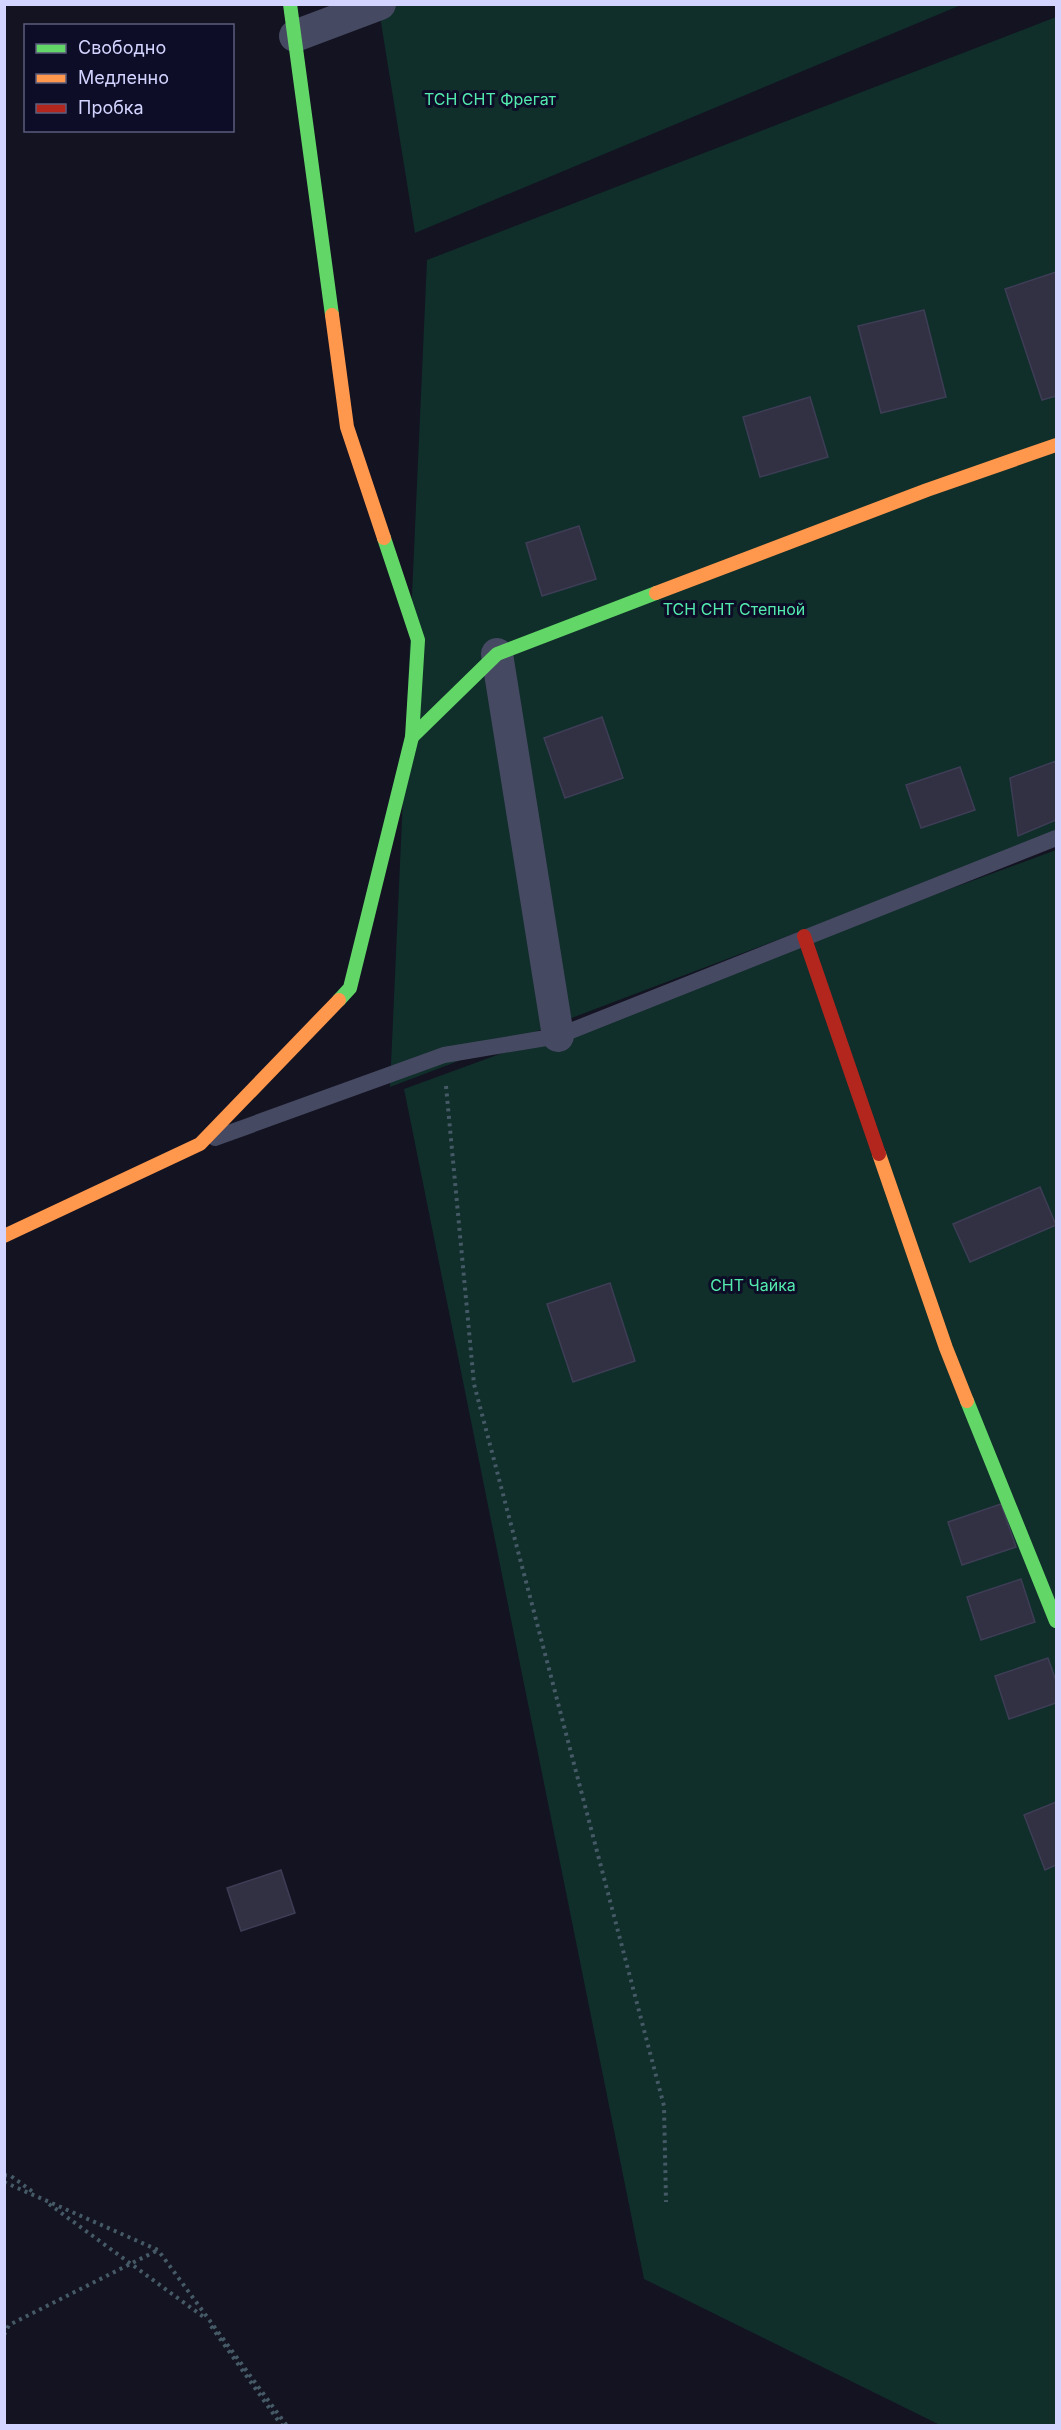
<svg xmlns="http://www.w3.org/2000/svg" width="1061" height="2430" font-family="Inter,sans-serif">
	<style>
		.green { fill: #102e2a }
		.building { fill: #313143; stroke: #3e3d56; stroke-width: 1.5 }
		.lines { fill: none; stroke-linecap: round; stroke-linejoin: round }
		.path { stroke: #455a66; stroke-width: 4; stroke-dasharray: 3 4.5; stroke-linecap: butt }
		.lane { stroke: #464962; stroke-width: 16 }
		.street { stroke: #464962; stroke-width: 32 }
		.fast { stroke: #63d668; stroke-width: 14 }
		.slow { stroke: #ff974d; stroke-width: 14 }
		.jam { stroke: #b3261e; stroke-width: 14 }
		.labels { text-anchor: middle; dominant-baseline: central; stroke-width: 6; stroke-linejoin: round; paint-order: stroke }
		.park-label { font-size: 16px; fill: #53ebae; stroke: #0d0d27 }
	</style>
	<rect width="100%" height="100%" fill="#131321"/>
	<g class="green">
		<polygon points="378,4 961,5 415,233"/>
		<polygon points="1056,17 1056,834 390,1087 427,260"/>
		<polygon points="1056,850 1056,2425 940,2425 644,2279 404,1089"/>
	</g>
	<g class="building">
		<polygon points="1056,272 1056,396 1042,400 1005,289"/>
		<polygon points="924,310 946,397 881,413 858,326"/>
		<polygon points="810,397 828,457 760,477 743,417"/>
		<polygon points="579,526 596,579 542,596 526,543"/>
		<polygon points="602,717 623,778 565,798 544,738"/>
		<polygon points="1056,761 1056,820 1018,836 1010,778"/>
		<polygon points="960,767 975,810 921,828 906,785"/>
		<polygon points="1040,1187 1056,1225 970,1262 953,1224"/>
		<polygon points="610,1283 635,1361 573,1382 547,1304"/>
		<polygon points="1001,1504 1016,1547 962,1565 948,1522"/>
		<polygon points="1021,1579 1035,1622 981,1640 967,1597"/>
		<polygon points="1048,1658 1056,1681 1056,1703 1009,1719 995,1676"/>
		<polygon points="1056,1802 1056,1865 1045,1870 1024,1815"/>
		<polygon points="281,1870 295,1913 241,1931 227,1888"/>
	</g>
	<g class="lines">
		<g class="path">
			<polyline points="446,1086 474,1384 664,2106 666,2202"/>
			<polyline points="4,2175 11,2176 33,2192"/>
			<polyline points="4,2182 158,2250 287,2426"/>
			<polyline points="49,2204 205,2318"/>
			<polyline points="211,2326 282,2426"/>
			<polyline points="4,2335 9,2325 158,2250"/>
		</g>
		<polyline class="lane" points="215,1138 444,1055 558,1036 1056,838"/>
		<g class="street">
			<polyline points="295,36 380,4"/>
			<polyline points="497,654 558,1036"/>
		</g>
		<g class="fast">
			<polyline points="290,4 332,315"/>
			<polyline points="412,737 497,654 656,593"/>
			<polyline points="339,1000 350,988 412,737 418,640 384,538"/>
			<polyline points="967,1401 1056,1621"/>
		</g>
		<g class="slow">
			<polyline points="332,315 347,427 384,538"/>
			<polyline points="656,593 927,490 1056,445"/>
			<polyline points="879,1154 946,1348 967,1401"/>
			<polyline points="4,1236 200,1144 339,1000"/>
		</g>
		<polyline class="jam" points="804,936 879,1154"/>
	</g>
	<g class="labels">
		<g class="park-label">
			<text x="490" y="99">ТСН СНТ Фрегат</text>
			<text x="734" y="609">ТСН СНТ Степной</text>
			<text x="753" y="1285">СНТ Чайка</text>
		</g>
	</g>
	<rect width="1061" height="2430" fill="none" stroke="#d3d4ff" stroke-width="12"/>
	<rect x="24" y="24" width="210" height="108" fill="#0d0d27" stroke="#5c5d7d" stroke-width="1.5"/>
	<rect x="36" y="44" width="30" height="9" fill="#63d668" stroke="#5c5d7d" stroke-width="1.5"/>
	<text x="78" y="54" font-size="18" fill="#d3d4ff">Свободно</text>
	<rect x="36" y="74" width="30" height="9" fill="#ff974d" stroke="#5c5d7d" stroke-width="1.5"/>
	<text x="78" y="84" font-size="18" fill="#d3d4ff">Медленно</text>
	<rect x="36" y="104" width="30" height="9" fill="#b3261e" stroke="#5c5d7d" stroke-width="1.5"/>
	<text x="78" y="114" font-size="18" fill="#d3d4ff">Пробка</text>
</svg>
